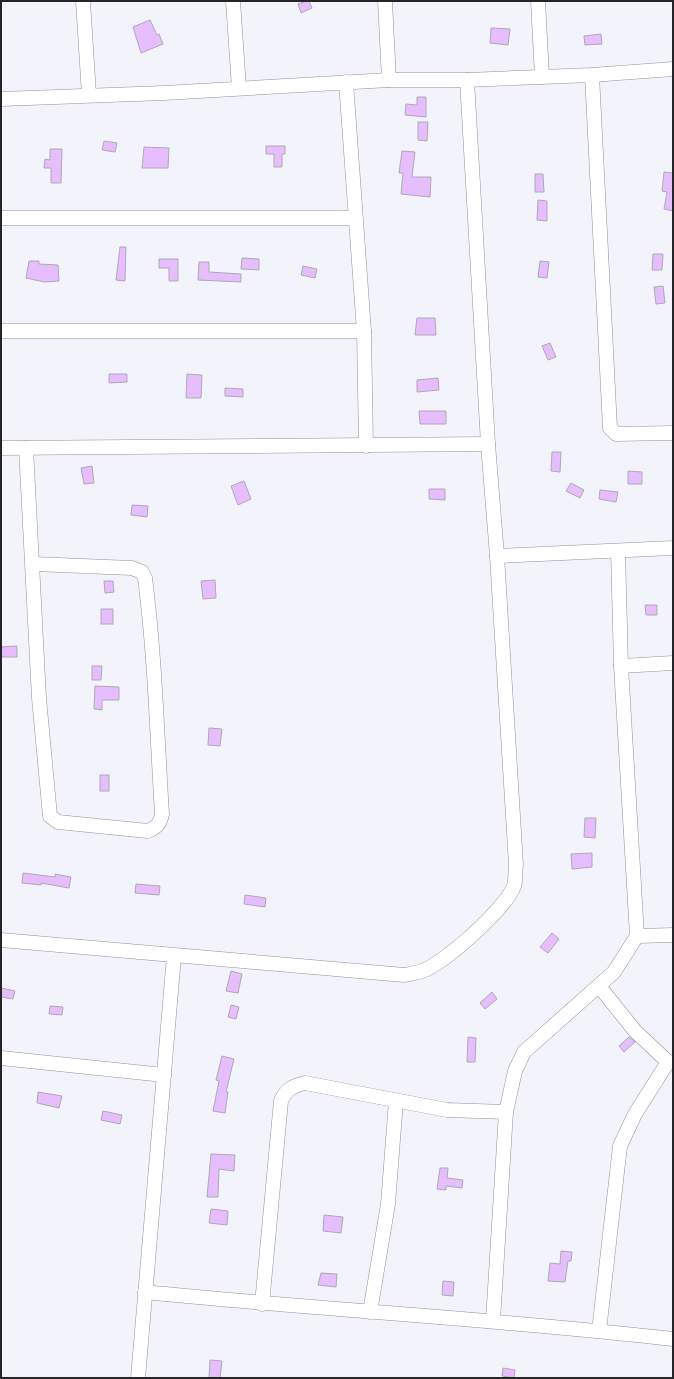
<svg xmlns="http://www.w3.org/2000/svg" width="674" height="1379" font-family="Rubik,sans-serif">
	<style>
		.building { fill: #e6bdfe; stroke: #aeaab1 }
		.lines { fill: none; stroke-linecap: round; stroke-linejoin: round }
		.minor-casing { stroke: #92929a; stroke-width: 15 }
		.minor { stroke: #fff; stroke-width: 14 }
	</style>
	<rect width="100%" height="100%" fill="#f3f3fc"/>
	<g class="building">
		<polygon points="306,1 309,1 312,8 301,13 298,4"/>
		<polygon points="150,20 157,35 159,34 163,44 141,53 133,27"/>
		<polygon points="491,28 510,29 508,45 490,43"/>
		<polygon points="601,34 602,44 585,45 584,36"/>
		<polygon points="417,97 426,97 426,117 405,115 406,104 417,105"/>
		<polygon points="418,122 428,122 427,141 418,140"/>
		<polygon points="104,141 117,143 115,152 102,150"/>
		<polygon points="266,146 285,146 285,154 282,154 282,167 274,167 274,154 266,154"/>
		<polygon points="144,147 169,148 168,168 142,168"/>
		<polygon points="50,149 62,149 61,183 51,183 51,168 44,168 45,159 50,160"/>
		<polygon points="402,151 415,152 412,177 431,177 430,197 401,194 403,173 399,173"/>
		<polygon points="664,172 673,173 673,211 664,209 667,192 662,191"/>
		<polygon points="535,174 543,174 544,192 535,192"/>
		<polygon points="538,200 547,201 547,221 537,220"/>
		<polygon points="120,247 126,247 125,281 116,280"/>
		<polygon points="653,254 663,254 662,270 652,270"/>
		<polygon points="242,258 259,259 259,270 241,269"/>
		<polygon points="159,259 178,259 178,281 169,281 169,268 159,268"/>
		<polygon points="29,261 39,261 39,264 58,265 59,281 44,282 26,278"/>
		<polygon points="540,261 549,262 547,278 538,277"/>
		<polygon points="199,262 209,262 209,272 241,274 241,282 198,280"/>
		<polygon points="303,266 317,269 315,278 301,275"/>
		<polygon points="663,286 665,303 656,304 654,287"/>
		<polygon points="417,318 435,318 436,335 415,335"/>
		<polygon points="550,343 556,357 548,360 542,346"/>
		<polygon points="109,374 127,374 127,382 109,383"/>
		<polygon points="187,374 202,375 201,398 186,398"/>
		<polygon points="438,378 439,390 417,392 417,380"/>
		<polygon points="225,388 243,389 243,397 225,396"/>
		<polygon points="419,411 446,411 446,424 420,424"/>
		<polygon points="552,452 561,452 560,472 551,471"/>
		<polygon points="92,466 94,483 84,484 81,468"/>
		<polygon points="628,471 642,472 642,484 628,484"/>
		<polygon points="244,481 251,499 238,505 231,486"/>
		<polygon points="571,483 584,490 580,498 566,491"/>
		<polygon points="429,489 445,489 445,500 429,499"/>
		<polygon points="600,490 618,492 616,502 599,499"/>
		<polygon points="132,505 148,506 147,517 131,515"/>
		<polygon points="215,580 216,598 203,599 201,581"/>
		<polygon points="104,581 113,581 114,592 105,593"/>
		<polygon points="645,605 657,605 657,615 646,615"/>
		<rect x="101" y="609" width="12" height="15"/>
		<polygon points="17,646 17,657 1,657 1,647"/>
		<polygon points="92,666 102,666 101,680 92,680"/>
		<polygon points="95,686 119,687 119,700 102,700 102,710 94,709"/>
		<polygon points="209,728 222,729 220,746 208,745"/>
		<rect x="100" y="775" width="9" height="16"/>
		<polygon points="585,818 596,818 595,838 584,837"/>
		<polygon points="592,853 592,867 572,869 571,854"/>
		<polygon points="23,873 55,877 55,874 71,877 69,888 41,883 41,885 22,883"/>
		<polygon points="136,884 160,886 159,895 135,893"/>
		<polygon points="245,895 266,898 265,907 244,904"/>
		<polygon points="552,933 559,939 548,953 540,947"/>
		<polygon points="231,971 242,974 238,993 226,991"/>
		<polygon points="1,988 15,991 13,999 1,997"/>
		<polygon points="492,992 497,999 485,1009 480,1003"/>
		<polygon points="231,1005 239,1007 236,1019 228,1017"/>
		<polygon points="50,1006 63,1007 62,1015 49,1014"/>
		<polygon points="468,1037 476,1038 475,1062 467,1062"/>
		<polygon points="629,1037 635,1042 624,1052 619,1046"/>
		<polygon points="222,1056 234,1059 226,1092 228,1092 225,1113 213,1111 219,1081 216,1080"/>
		<polygon points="38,1092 62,1096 59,1108 37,1103"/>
		<polygon points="103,1111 122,1115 120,1124 101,1120"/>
		<polygon points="211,1154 235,1155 234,1171 219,1169 218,1197 207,1197"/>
		<polygon points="440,1168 448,1168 447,1178 463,1180 462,1188 446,1186 446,1190 437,1189"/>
		<polygon points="211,1209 228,1211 227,1225 209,1223"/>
		<polygon points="324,1215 343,1217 341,1233 323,1231"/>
		<polygon points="561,1251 572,1252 571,1261 568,1261 565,1282 548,1281 550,1263 560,1264"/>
		<polygon points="321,1273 337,1274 336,1287 318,1285"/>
		<polygon points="443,1281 454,1282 453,1296 442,1295"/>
		<polygon points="210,1360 222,1361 220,1378 209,1378"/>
		<polygon points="503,1368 515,1370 514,1378 502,1376"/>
	</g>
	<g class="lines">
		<g class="minor-casing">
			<g id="minor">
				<polyline points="83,1 89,95"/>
				<polyline points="233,1 239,88"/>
				<polyline points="385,1 389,80"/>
				<polyline points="538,1 542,77"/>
				<polyline points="592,75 610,428 616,434 673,433"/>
				<polyline points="346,82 364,331 366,446"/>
				<polyline points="1,99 164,93 389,80 467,80 592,75 673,69"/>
				<polyline points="1,218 355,218"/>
				<polyline points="1,331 364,331"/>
				<polyline points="1,448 488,444"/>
				<path d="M26 448 39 698 50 816 58 822 148 831C157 827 160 824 162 814 157 735 155 656 145 578L142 572 132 568 34 564"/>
				<polyline points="497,556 673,548"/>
				<polyline points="621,666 673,663"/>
				<polyline points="637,936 673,935"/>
				<path d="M1 940 404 975C409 974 416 973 422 971 445 963 506 908 514 886 516 880 515 871 516 865L497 556 488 444 467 80"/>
				<polyline points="599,986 635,1031 668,1062 673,1062"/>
				<polyline points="1,1058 164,1075"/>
				<path d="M145 1292C321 1310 498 1319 673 1339"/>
				<path d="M262 1304 281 1101C286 1089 293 1086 305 1083L447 1110 506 1112"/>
				<polyline points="370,1312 388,1204 396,1101"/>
				<polyline points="493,1321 506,1112 515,1071 524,1052 614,972 637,936 621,666 618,551"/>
				<polyline points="599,1331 620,1146 635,1114 668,1062"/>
				<polyline points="138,1378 174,956"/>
			</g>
		</g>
		<use href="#minor" class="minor"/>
	</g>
	<rect width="674" height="1379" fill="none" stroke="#252528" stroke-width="4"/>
</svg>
